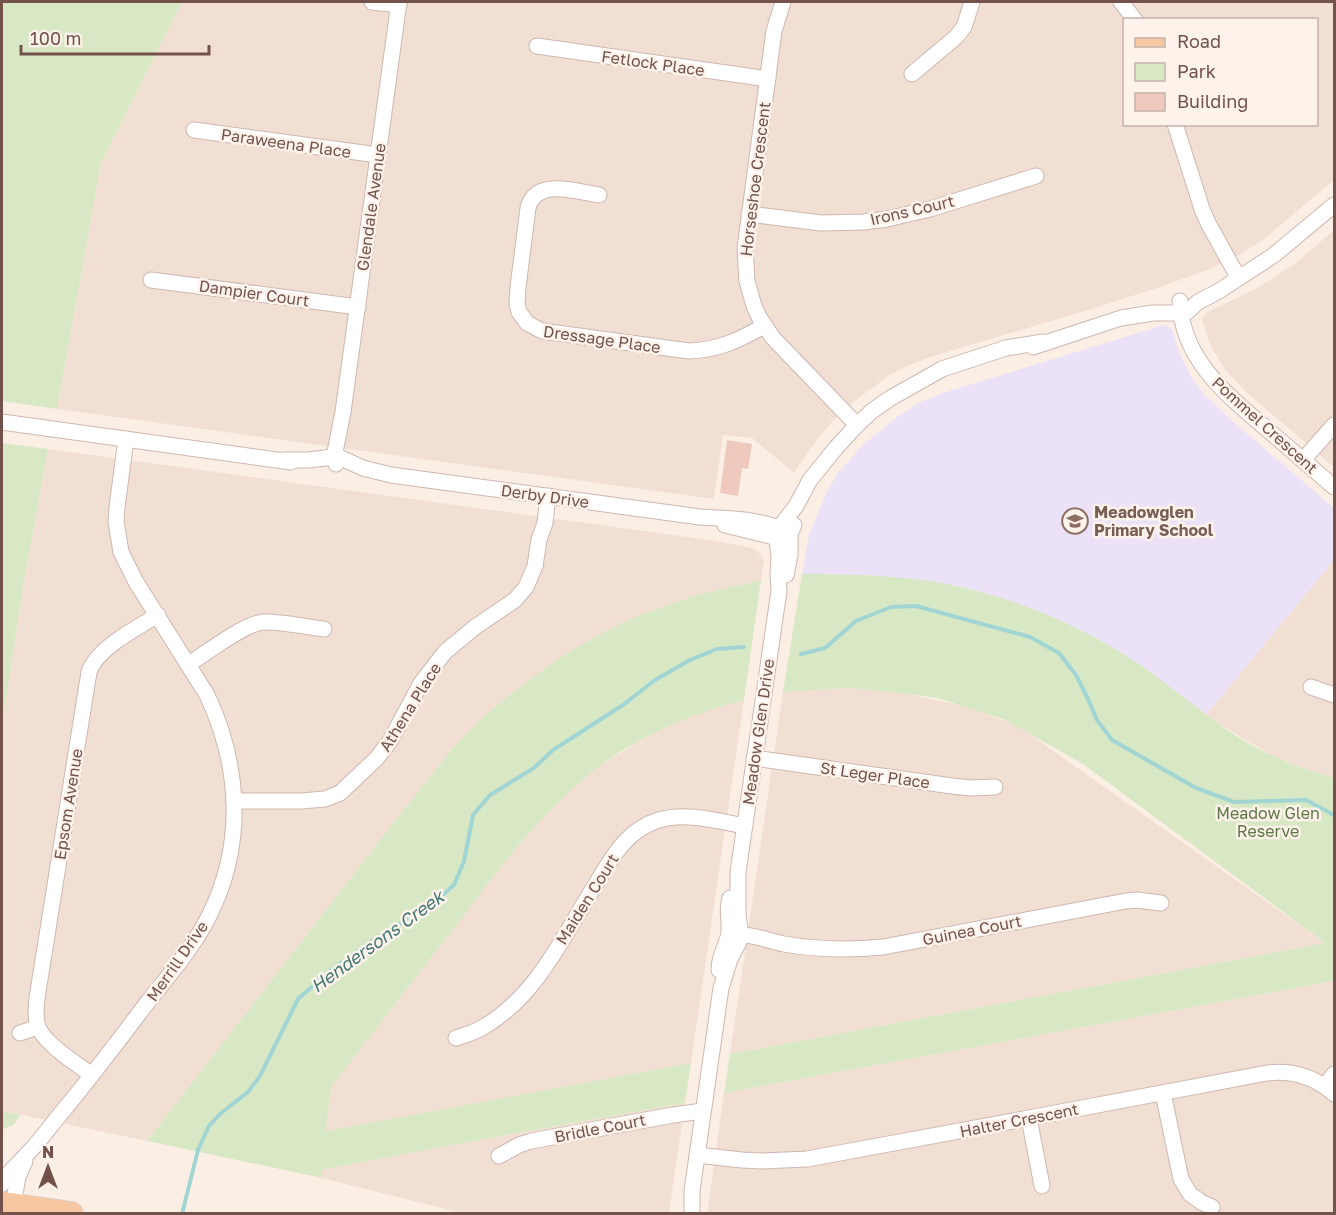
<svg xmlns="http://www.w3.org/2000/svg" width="1336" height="1215" font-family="'Golos Text',sans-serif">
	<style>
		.residential { fill: #f2dfd4; fill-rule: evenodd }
		.education { fill: #ece2f7 }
		.green { fill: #d9e8c4 }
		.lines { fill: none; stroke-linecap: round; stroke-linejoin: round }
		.stream { stroke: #a1d5d4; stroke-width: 4 }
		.building { fill: #efc9be }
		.minor-casing { stroke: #ceb7af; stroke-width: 17 }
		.primary-casing { stroke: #d8cfcd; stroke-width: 26 }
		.minor { stroke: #fff; stroke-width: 15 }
		.primary { stroke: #f6c7a1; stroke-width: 24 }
		.labels { text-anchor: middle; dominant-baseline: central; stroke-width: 5; stroke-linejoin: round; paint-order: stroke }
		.street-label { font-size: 16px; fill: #73524c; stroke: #fef3eb }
		.education-label { font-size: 16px; font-weight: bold; fill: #785e54; stroke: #fef3eb; text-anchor: start }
		.park-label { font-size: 16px; fill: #5d7844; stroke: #fef3eb }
		.water-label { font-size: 18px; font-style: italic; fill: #407876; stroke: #fef3eb }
	</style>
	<rect width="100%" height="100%" fill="#fbefe5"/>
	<g class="residential">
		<path d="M182 2H1334V180L1263 240 1239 255 1207 270 1163 286 1098 307 927 358 907 366 891 374 860 397 834 419 810 449 794 473 752 438 723 435 714 499 57 409 101 163ZM1124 20H1316V124H1124Z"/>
		<polygon points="1334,230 1334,467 1246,392 1228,373 1221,363 1209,342 1202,319 1207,312 1231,301 1259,287 1280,273 1297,262"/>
		<polygon points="48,449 717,541 756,549 764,560 761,580 697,595 635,617 593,638 559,658 504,699 478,722 452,749 394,822 147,1141 2,1111 2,726 24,581"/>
		<polygon points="1334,560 1334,778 1311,771 1274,756 1245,740 1206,715"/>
		<polygon points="849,688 909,694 971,708 1018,726 1325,943 730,1054 783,692"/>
		<polygon points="744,700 691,1063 326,1132 331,1087 502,866 538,823 565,794 597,768 636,743 678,721 714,708"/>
		<polygon points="1334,981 1334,1213 707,1214 724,1093"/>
		<polygon points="685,1103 669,1213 461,1213 322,1178 320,1170 490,1138"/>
	</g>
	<polygon class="education" points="1164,325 1172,329 1180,354 1192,378 1204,394 1230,419 1334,508 1334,560 1206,715 1140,665 1061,621 1033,609 971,589 942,583 877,576 802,574 809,535 825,496 837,474 863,445 893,420 920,402 943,393"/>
	<g class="green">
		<polygon points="2,2 182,2 101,163 57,409 2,401"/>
		<polygon points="2,443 48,449 24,581 2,726"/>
		<path d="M802 574C849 574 896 575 942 583 1012 596 1080 625 1139 664 1173 687 1204 715 1238 737 1268 756 1301 768 1334 778V981L724 1093 730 1054 1325 943 1083 764 1003 719 937 698 909 694 849 688 783 692Z"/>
		<path d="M761 580 744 700C691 714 639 736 596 769 544 809 504 863 465 914 420 972 375 1030 331 1087L326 1131 691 1063 685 1103 490 1138 321 1170 322 1178 147 1141 394 822 452 749 478 722 504 699 559 658 593 638 635 617 697 595Z"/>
		<polygon points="2,1111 20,1115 14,1125 2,1129"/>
	</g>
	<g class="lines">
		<g class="stream">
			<polyline points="801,654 825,648 856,621 891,607 916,606 1030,637 1059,653 1076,675 1088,699 1097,720 1112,740 1196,788 1234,802 1306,800 1334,815"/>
			<polyline points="182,1214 198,1150 209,1126 220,1114 248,1092 260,1076 298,999 331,970 382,934 430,906 454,885 464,861 473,815 490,795 534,768 553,750 623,705 655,680 690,660 717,649 744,647"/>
		</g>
	</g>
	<polygon class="building" points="727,440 752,444 748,469 742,468 738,496 720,493"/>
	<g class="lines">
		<g class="minor-casing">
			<g id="minor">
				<polyline points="372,2 399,5"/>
				<polyline points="783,2 774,31 745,248 747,281 754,306 759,317 773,338 857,425"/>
				<polyline points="1121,2 1135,20"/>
				<polyline points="537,46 768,79"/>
				<polyline points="912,74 956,37 964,27 972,2"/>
				<polyline points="1175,124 1202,209 1208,223 1238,277"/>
				<polyline points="194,130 378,155"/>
				<path d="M599 195C577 192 536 177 528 208L518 287 517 304 519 312 527 323 542 331 689 351C719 350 739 340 764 326"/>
				<polyline points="749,214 821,223 864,222 887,219 930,209 1036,176"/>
				<polyline points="151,280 358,307"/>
				<path d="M1180 301C1181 359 1228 396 1268 430 1290 449 1312 468 1334 487"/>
				<polyline points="1033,347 1121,318 1153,313 1179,313 1187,312 1198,302 1219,291 1274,255 1334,205"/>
				<polyline points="2,422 291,462"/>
				<path d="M283 460H308L334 457 341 458 363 468 391 475 700 517C731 519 763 518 790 534"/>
				<polyline points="1303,460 1334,425"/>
				<polyline points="336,464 334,457 343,412 399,2"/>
				<polyline points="725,525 770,536 777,537 787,535"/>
				<polyline points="786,575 790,555 790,534 794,525"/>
				<path d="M189 664C206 653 244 624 263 622 279 621 307 627 324 629"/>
				<polyline points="1311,687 1334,695"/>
				<polyline points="754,758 952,786 971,788 995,787"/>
				<polyline points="234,801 301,801 325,799 340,793 377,758 390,741 421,683 445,652 475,627 515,600 526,587 535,566 539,540 545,523 548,496"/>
				<path d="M729 936C748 932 765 940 784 944 817 950 849 950 883 947L1126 901 1137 900 1161 903"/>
				<path d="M719 970C719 953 727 947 729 932 730 920 726 910 730 898"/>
				<polyline points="20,1033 38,1027"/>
				<path d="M456 1038C466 1035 476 1032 485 1026 537 995 563 937 594 887 611 860 625 830 659 820 686 812 717 821 745 826"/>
				<path d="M92 1075C77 1064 45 1044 38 1027 35 1018 36 1007 37 998L89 672C97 648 137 628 158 615"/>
				<polyline points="1325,1086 1334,1074"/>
				<polyline points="1163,1093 1181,1179 1190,1194 1201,1202 1212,1207"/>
				<polyline points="1029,1118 1042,1186"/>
				<path d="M697 1155 742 1160 762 1161 807 1159 1029 1118 1267 1073C1293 1070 1315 1077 1334 1094"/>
				<polyline points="499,1156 519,1145 531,1141 673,1115 703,1111"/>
				<path d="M2 1184C8 1171 19 1164 28 1153 41 1140 51 1125 63 1111 92 1076 119 1040 147 1003 169 975 194 947 210 914 245 843 240 765 207 695L136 582 121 552 116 522 117 507 126 439"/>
				<polyline points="13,1205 18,1177 25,1161"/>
				<polyline points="692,1214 692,1191 721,988 730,959 739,942 740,929 738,914 738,872 779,591 778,575 779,558 777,537 779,528 796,506 810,480 835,449 857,425 872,411 889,399 942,369 1006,348 1043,342"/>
			</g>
		</g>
		<g class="primary-casing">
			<polyline id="primary" points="2,1204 71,1214"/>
		</g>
		<use href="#minor" class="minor"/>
		<use href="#primary" class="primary"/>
	</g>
	<defs>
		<g id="school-ring" transform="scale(1.35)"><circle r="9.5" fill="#fef3eb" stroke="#8d6e63" stroke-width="1.5"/><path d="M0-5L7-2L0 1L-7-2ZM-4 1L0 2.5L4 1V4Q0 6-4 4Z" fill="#8d6e63"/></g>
	</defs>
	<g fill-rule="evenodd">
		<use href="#school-ring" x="1075" y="521"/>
	</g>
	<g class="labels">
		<g class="street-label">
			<text transform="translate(653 63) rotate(8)">Fetlock Place</text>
			<text transform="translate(286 143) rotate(8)">Paraweena Place</text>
			<text transform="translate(755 179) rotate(-83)">Horseshoe Crescent</text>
			<text transform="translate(371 207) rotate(-82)">Glendale Avenue</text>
			<text transform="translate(912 210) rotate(-13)">Irons Court</text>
			<text transform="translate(254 293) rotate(8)">Dampier Court</text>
			<text transform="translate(602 339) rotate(8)">Dressage Place</text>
			<text transform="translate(1265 425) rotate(42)">Pommel Crescent</text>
			<text transform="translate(545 496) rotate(8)">Derby Drive</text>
			<text transform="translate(410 707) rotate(-58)">Athena Place</text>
			<text transform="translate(758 732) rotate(-82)">Meadow Glen Drive</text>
			<text transform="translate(875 775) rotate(8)">St Leger Place</text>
			<text transform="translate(68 804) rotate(-81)">Epsom Avenue</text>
			<text transform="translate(587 899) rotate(-58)">Maiden Court</text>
			<text transform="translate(972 930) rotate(-11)">Guinea Court</text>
			<text transform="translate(177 961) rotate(-55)">Merrill Drive</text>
			<text transform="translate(1019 1120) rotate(-11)">Halter Crescent</text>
			<text transform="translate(600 1128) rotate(-11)">Bridle Court</text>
		</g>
		<g class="education-label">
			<text x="1094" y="512">Meadowglen<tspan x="1094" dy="18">Primary School</tspan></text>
		</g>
		<g class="park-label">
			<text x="1268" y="813">Meadow Glen<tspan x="1268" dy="18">Reserve</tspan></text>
		</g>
		<g class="water-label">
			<text transform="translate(377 941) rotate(-36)">Hendersons Creek</text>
		</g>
	</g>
	<rect width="1336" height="1215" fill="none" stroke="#73524c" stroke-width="6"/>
	<rect x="1123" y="18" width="195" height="108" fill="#fef3eb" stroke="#c6b3ab" stroke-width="1.5"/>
	<rect x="1135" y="38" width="30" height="9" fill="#f6c7a1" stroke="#c6b3ab" stroke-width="1.5"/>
	<text x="1177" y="48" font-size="18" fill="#73524c">Road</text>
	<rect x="1135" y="63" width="30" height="18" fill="#d9e8c4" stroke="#c6b3ab" stroke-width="1.5"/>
	<text x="1177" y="78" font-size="18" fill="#73524c">Park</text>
	<rect x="1135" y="93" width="30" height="18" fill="#efc9be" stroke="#c6b3ab" stroke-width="1.5"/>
	<text x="1177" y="108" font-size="18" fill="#73524c">Building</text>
	<g transform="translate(48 1167)" stroke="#fef3eb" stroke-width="4.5" paint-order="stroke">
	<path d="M0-4.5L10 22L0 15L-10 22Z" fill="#73524c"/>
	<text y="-9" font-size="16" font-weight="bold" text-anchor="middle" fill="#73524c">N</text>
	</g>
	<path d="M21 45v9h188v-9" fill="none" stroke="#73524c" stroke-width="3"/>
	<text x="30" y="45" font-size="18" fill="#73524c" stroke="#fef3eb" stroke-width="4.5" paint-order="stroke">100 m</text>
</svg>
